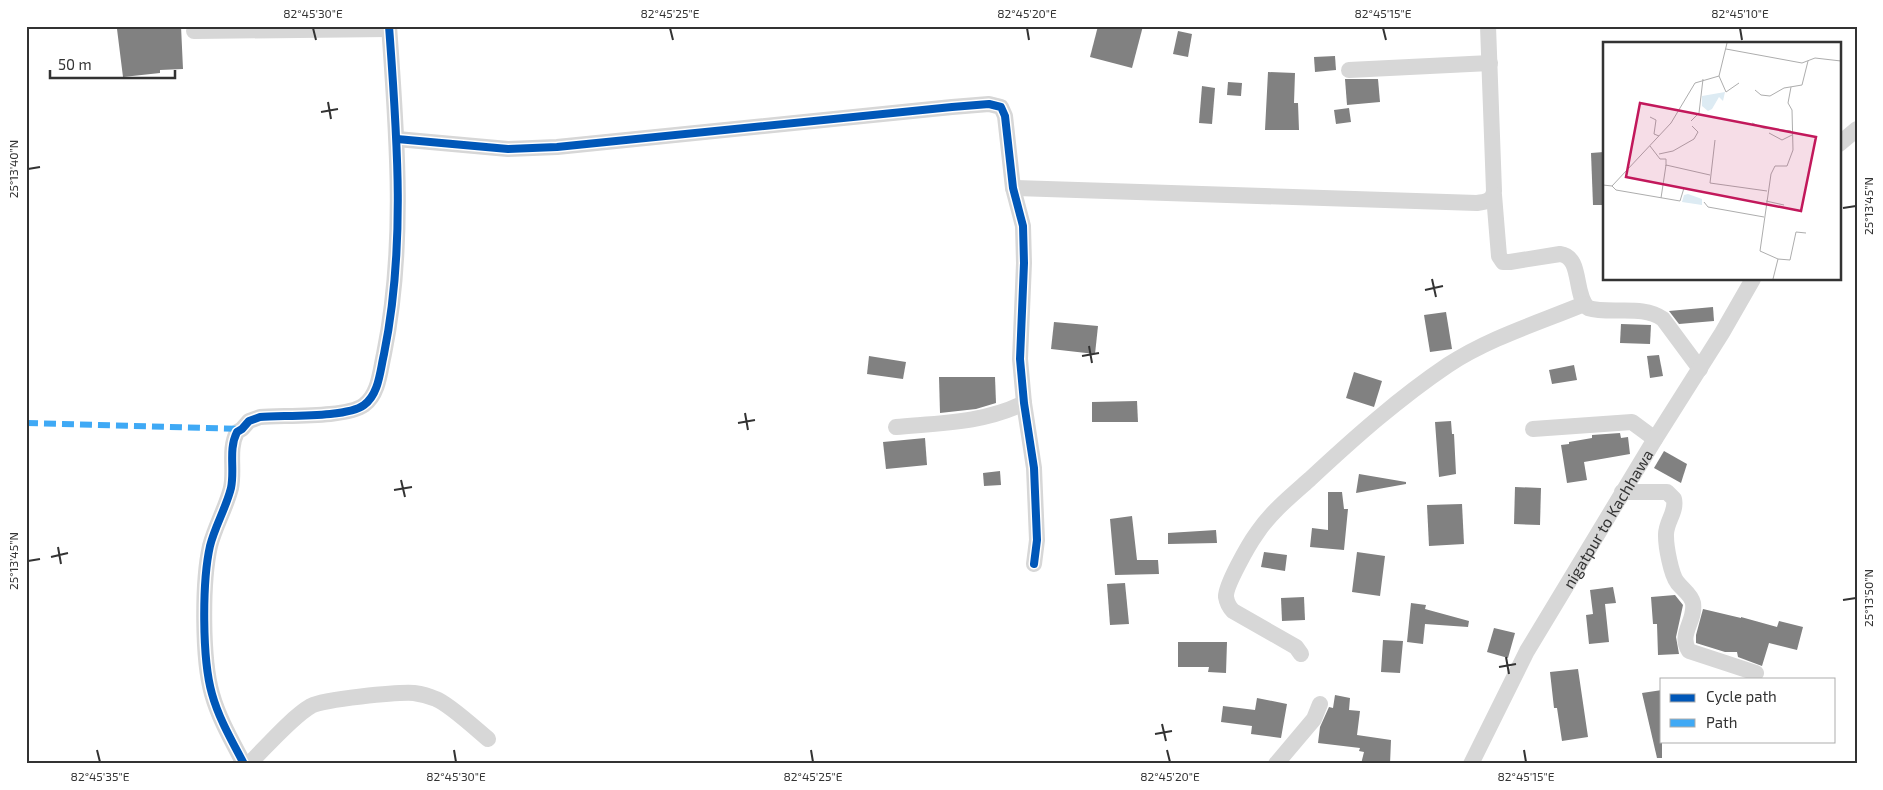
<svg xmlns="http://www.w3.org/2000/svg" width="1883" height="790" font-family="'Exo 2',sans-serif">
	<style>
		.building { fill: #818181 }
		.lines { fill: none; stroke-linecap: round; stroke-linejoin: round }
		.minor { stroke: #d7d7d7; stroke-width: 16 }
		.quiet { stroke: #3fa9f5; stroke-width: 6; stroke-dasharray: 12 6; stroke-linecap: butt }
		.cycleway-casing { stroke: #fff; stroke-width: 11 }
		.cycleway { stroke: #0057b8; stroke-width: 8 }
		.ticks { fill: none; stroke: #333; stroke-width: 2 }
		.labels { text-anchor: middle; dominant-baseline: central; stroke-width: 5; stroke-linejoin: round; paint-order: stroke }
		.street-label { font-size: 16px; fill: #333; stroke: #fff }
		.inset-road { fill: none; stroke: #adadad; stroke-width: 1 }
		.view { fill: #c2185b; fill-opacity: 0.15; stroke: #c2185b; stroke-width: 2.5 }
		.inset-edge { fill: none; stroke: #333; stroke-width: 2.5 }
		.neatline { fill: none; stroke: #333; stroke-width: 2 }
		.ticks-label { font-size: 12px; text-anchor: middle; fill: #333 }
	</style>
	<rect width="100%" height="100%" fill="#fff"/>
	<g class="building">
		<polygon points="140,26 154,26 155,28 181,26 183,69 160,70 160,73 123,77 117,29"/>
		<polygon points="1098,26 1143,26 1132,68 1090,57"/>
		<polygon points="1178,31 1192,34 1188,57 1173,54"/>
		<polygon points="1335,56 1336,70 1315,72 1314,57"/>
		<polygon points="1268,72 1295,73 1294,103 1298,103 1299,130 1265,130"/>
		<polygon points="1345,79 1378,79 1380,102 1347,105"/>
		<polygon points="1228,82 1242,83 1241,96 1227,95"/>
		<polygon points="1202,86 1215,88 1212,124 1199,123"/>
		<polygon points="1349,108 1351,122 1336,124 1334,110"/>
		<polygon points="1604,152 1604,205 1593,205 1591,153"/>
		<polygon points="1713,307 1714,321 1679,324 1669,311"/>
		<polygon points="1446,312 1452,349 1430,352 1424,315"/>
		<polygon points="1054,322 1098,326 1095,354 1051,349"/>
		<polygon points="1621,324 1651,325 1650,344 1620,343"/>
		<polygon points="1659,355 1663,376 1650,378 1647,356"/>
		<polygon points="869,356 906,362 903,379 867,374"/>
		<polygon points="1574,365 1577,380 1552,384 1549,370"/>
		<polygon points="1354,372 1382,381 1374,407 1346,398"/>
		<polygon points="939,377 995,377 996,403 976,409 940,413"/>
		<polygon points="1137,401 1138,422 1092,422 1092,402"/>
		<polygon points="1451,421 1452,434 1454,434 1456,474 1439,477 1435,422"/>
		<polygon points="1620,433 1621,438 1628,437 1630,454 1584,462 1587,480 1567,483 1561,445 1569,444 1569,442 1592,438 1592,435"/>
		<polygon points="925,438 927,465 886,469 883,442"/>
		<polygon points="1664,451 1687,464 1681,483 1654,468"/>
		<polygon points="1000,471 1001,485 984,486 983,473"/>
		<polygon points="1359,474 1406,482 1406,484 1356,493"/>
		<polygon points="1515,487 1541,488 1540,525 1514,524"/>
		<polygon points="1328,492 1342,492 1344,509 1348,509 1344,550 1310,547 1312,528 1328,530"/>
		<polygon points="1462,504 1464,544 1429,546 1427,505"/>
		<polygon points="1132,516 1137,560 1158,560 1159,574 1115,575 1110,519"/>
		<polygon points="1216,530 1217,543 1168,544 1168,533"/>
		<polygon points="1264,552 1287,555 1285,571 1261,567"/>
		<polygon points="1357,552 1385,556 1380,596 1352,592"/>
		<polygon points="1125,583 1129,624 1110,625 1107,584"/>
		<polygon points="1613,587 1616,603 1605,604 1609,642 1589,644 1586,615 1593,614 1590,590"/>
		<polygon points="1675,595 1683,605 1676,637 1679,654 1658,655 1657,624 1653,624 1651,597"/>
		<polygon points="1304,597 1305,620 1282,621 1281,598"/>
		<polygon points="1411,603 1426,605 1425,609 1469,621 1468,627 1425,624 1423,644 1407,642"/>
		<polygon points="1703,609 1741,618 1741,617 1777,627 1779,621 1803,627 1797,650 1769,643 1762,666 1738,657 1737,652 1725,652 1696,643 1696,635"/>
		<polygon points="1494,628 1515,633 1508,658 1487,652"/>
		<polygon points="1383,640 1403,641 1400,673 1381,672"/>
		<polygon points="1178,642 1227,642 1226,673 1208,672 1209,667 1178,667"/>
		<polygon points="1578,669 1588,737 1562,741 1557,708 1554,708 1550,672"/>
		<polygon points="1662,690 1662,758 1657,758 1642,693"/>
		<polygon points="1335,695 1350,698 1349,710 1360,711 1357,735 1391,740 1390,764 1361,764 1364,752 1359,751 1360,748 1318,743 1320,727 1329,707 1333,708"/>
		<polygon points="1257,698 1287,704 1281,738 1251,734 1252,726 1221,722 1223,706 1255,710"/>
	</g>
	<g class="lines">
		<g class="minor">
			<polyline points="194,31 389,29"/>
			<polyline points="1349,70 1490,63"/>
			<polyline points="397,139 508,149 557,147 952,107 989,104 1001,107 1005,116 1013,188 1023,226 1024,263 1020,359 1024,403 1034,468 1037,540 1034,564"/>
			<polyline points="1839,144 1857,129"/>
			<path d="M1013 188 1477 203C1485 202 1493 201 1494 191L1488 26"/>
			<path d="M1494 195 1499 256 1503 262H1510L1560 254C1583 257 1573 294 1588 308 1611 315 1642 304 1663 319L1700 369"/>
			<path d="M896 427C940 423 984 423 1024 403"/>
			<polyline points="1533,429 1632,422 1655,439"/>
			<path d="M1622 492H1667L1674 499C1677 512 1665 523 1666 536 1666 547 1671 574 1677 582 1682 589 1691 594 1693 603 1696 621 1678 634 1689 651L1756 673"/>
			<path d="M1301 654 1296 647 1233 611C1229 607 1227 603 1226 597 1225 586 1249 544 1257 533 1271 512 1292 495 1310 479 1354 438 1399 398 1448 365 1489 338 1538 323 1584 304"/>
			<path d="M244 764C232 741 219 719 212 694 202 659 202 582 210 546 215 526 226 508 231 488 235 469 228 450 237 432L242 429 249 421 260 417C284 415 347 418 364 405 379 394 380 371 384 354 406 246 397 135 389 26"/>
			<path d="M249 764C266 747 292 717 311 706 324 699 397 692 414 693 421 694 429 696 436 699 449 704 476 729 488 739"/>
			<polyline points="1276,764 1314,719 1320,704"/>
			<path id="s1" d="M1471 764 1527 651 1655 439 1722 333 1753 279"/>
		</g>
		<polyline class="quiet" points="26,423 242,429"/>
		<g class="cycleway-casing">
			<g id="cycleway">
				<polyline points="397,139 508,149 557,147 952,107 989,104 1001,107 1005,116 1013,188 1023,226 1024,263 1020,359 1024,403 1034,468 1037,540 1034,564"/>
				<path d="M244 764C232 741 219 719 212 694 202 659 202 582 210 546 215 526 226 508 231 488 235 469 228 450 237 432L242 429 249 421 260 417C284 415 347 418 364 405 379 394 380 371 384 354 406 246 397 135 389 26"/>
			</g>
		</g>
		<use href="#cycleway" class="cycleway"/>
	</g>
	<path class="ticks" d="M313 28 316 40M670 28 673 40M1027 28 1029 40M1383 28 1386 40M1740 28 1742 40M328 102 331 119M321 112 338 109M28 169 40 167M1843 208 1856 206M1432 279 1436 297M1425 290 1443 286M1089 346 1092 363M1082 356 1099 353M745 413 748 430M738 423 755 420M401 480 405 497M394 490 412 487M58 547 61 564M51 557 68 553M28 561 40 559M1843 600 1856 598M1506 657 1509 674M1499 667 1516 664M1162 724 1166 741M1155 734 1172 731M97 750 100 762M454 750 456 762M811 750 813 762M1167 750 1170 762M1524 750 1526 762"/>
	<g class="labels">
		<g class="street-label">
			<text stroke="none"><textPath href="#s1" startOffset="281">nigatpur to Kachhawa</textPath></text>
		</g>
	</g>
	<g transform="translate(1603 42)">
		<rect width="238" height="238" fill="#fff"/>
		<path d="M122 50 120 59 116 55 109 67 105 69 99 64V54ZM85 152 99 157V163L79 160 81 153Z" fill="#ddebf3"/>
		<path class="inset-road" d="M123 7 199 21 212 16 238 19M116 34 123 50 136 41M152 48 158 53 167 54 181 46 199 43 205 19M47 75 53 78 51 92 56 94M88 79 96 71 100 37M149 81 160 86 188 89M166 91 179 98 189 93M112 98 107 141 164 149M47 104 57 117H63V124M56 112 70 109 91 97 95 90 89 84M0 143 9 144 68 81 92 41 116 34 124 1M9 144 13 148 77 159 81 146M58 156 63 123 107 133M163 159 181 163M101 160 105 165 161 175M175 217 187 218 193 190 203 191M170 237 175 217 157 209 168 132 172 124H184L190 108 189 68 185 61 188 45"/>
		<path class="view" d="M37 61 213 95 198 169 23 135Z"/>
		<rect width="238" height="238" class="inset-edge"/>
	</g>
	<rect width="1883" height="790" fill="none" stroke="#ffffff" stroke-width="55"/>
	<rect x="1660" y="678" width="175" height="65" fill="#ffffff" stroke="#adadad"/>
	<rect x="1670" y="694" width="25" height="8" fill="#0057b8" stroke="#adadad"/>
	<text x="1706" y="702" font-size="15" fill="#333333">Cycle path</text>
	<rect x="1670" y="719" width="25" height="8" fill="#3fa9f5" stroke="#adadad"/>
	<text x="1706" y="728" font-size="15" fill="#333333">Path</text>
	<path d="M50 70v8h125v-8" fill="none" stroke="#333333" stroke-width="2.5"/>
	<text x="58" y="70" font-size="15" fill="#333333" stroke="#ffffff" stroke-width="4" paint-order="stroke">50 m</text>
	<rect x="28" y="28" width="1828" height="734" class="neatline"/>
	<g class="ticks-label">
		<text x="313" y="18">82°45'30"E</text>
		<text x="670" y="18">82°45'25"E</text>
		<text x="1027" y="18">82°45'20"E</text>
		<text x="1383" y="18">82°45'15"E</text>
		<text x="1740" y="18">82°45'10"E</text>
		<text transform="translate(14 169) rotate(-90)" y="4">25°13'40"N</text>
		<text transform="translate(1869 206) rotate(-90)" y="4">25°13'45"N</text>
		<text transform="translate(14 561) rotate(-90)" y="4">25°13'45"N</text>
		<text transform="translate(1869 598) rotate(-90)" y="4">25°13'50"N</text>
		<text x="100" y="781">82°45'35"E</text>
		<text x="456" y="781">82°45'30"E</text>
		<text x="813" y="781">82°45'25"E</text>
		<text x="1170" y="781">82°45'20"E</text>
		<text x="1526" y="781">82°45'15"E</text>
	</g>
</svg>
